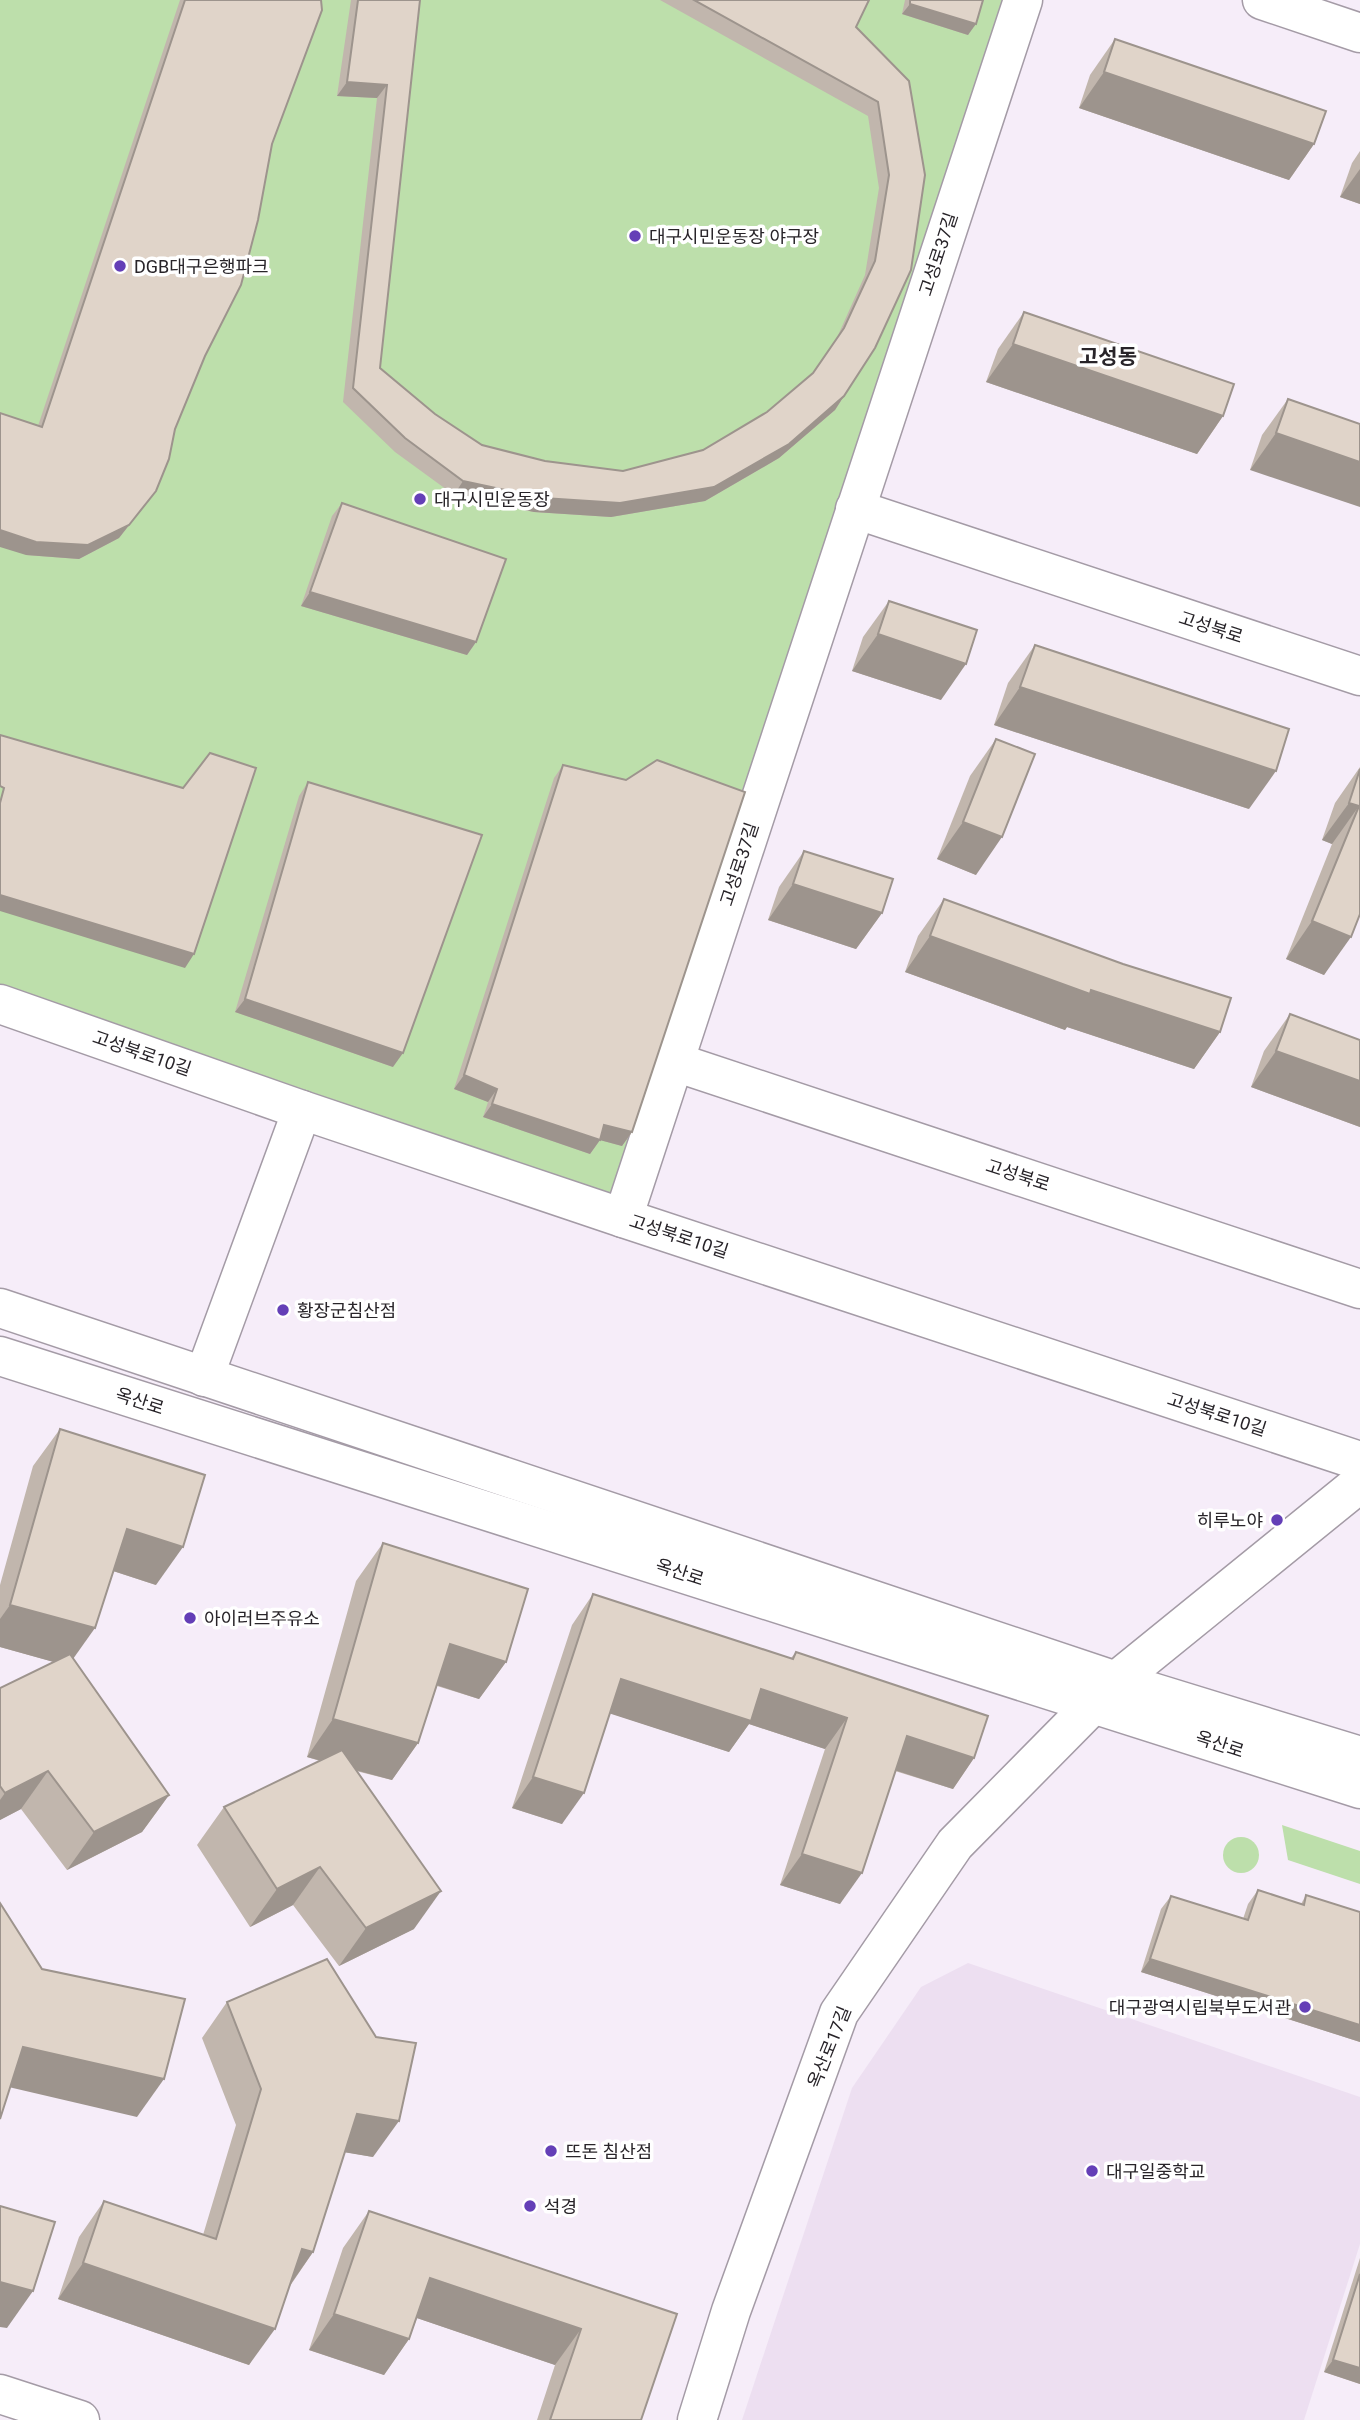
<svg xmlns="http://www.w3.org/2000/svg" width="1360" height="2420" font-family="Roboto,'Noto Sans KR',sans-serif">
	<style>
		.built { fill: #eddff1 }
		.green { fill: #bddfab }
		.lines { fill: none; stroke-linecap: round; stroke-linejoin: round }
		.minor-casing { stroke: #a49ba6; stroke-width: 41 }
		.major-casing { stroke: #a49ba6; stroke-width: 41 }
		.minor { stroke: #fff; stroke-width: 38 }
		.major { stroke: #fff; stroke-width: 38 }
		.wall { fill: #c1b6ad }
		.shaded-wall { fill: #9d948d }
		.building { fill: #e0d4c9; stroke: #9d948d; stroke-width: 2 }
		.poi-dot { fill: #643fb7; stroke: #fff; stroke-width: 2.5 }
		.labels { text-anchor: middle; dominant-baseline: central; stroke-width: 7; stroke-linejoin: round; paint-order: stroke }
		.poi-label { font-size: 18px; fill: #282429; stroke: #fff; text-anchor: start }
		.street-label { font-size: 18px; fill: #282429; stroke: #fff }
		.quarter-label { font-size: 21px; font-weight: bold; fill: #282429; stroke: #fff }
	</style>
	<rect width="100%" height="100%" fill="#f6edf9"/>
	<polygon class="built" points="968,1963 1360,2097 1360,2244 1304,2420 742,2420 852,2088 921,1987"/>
	<g class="green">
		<polygon points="0,0 1003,0 613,1194 382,1126 0,997"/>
		<polygon points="1282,1825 1360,1851 1360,1884 1288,1860"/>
		<circle cx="1241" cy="1855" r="18"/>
	</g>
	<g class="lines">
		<g class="minor-casing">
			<g id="minor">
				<polyline points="1262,0 1360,33"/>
				<polyline points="855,509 1360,676"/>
				<polyline points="0,1004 302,1110 623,1218 1360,1461"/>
				<polyline points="675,1062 1360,1289"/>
				<polyline points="623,1218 1023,0"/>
				<polyline points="204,1377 302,1110"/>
				<polyline points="0,2394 80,2420"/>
				<polyline points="697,2420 731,2311 839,2013 955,1844 1116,1681 1360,1483"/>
			</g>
		</g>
		<g class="major-casing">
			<g id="major">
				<polyline points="0,1308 1116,1681 1360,1756"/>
				<polyline points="0,1356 1360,1789"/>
			</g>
		</g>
		<use href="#minor" class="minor"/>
		<use href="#major" class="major"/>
	</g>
	<g class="wall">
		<polygon points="180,0 321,0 272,144 205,356 175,429 156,491 119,538 79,559 26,555 38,426"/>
		<polygon points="351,0 420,0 380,368 435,414 482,445 545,461 623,471 703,450 767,412 813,373 835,342 865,275 879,188 868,116 660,0 869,0 856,27 925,175 844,396 835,410 779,458 705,501 611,517 534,512 454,495 395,452 343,402 377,98 337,96"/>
		<polygon points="905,0 983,0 968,35 902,14"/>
		<polygon points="1115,39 1314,144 1289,180 1079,108 1090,75"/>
		<polygon points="1360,151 1360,204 1340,197 1352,163"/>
		<polygon points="1024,312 1223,416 1197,454 986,382 998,349"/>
		<polygon points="1288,399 1360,424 1250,470 1262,435"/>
		<polygon points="342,503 476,642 467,655 301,606 332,516"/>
		<polygon points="889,601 941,700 852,671 863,637"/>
		<polygon points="1035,645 1249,809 994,725 1008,683"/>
		<polygon points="996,739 976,875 937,859 970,776"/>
		<polygon points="563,765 632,1132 622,1146 600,1140 590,1154 483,1117 488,1102 454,1089 554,778"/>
		<polygon points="1360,767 1360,914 1324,975 1286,959 1332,844 1322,840 1335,803"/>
		<polygon points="308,782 393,1067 235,1012 299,796"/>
		<polygon points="804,851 882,913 856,949 768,920 779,887"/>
		<polygon points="944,899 1220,1032 1194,1069 1067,1027 1065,1030 905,972 918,936"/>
		<polygon points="1290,1014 1360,1040 1360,1127 1251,1087 1264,1051"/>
		<polygon points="60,1429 156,1585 113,1571 73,1659 169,1795 142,1832 67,1870 21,1809 0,1820 0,1688 54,1662 0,1647 0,1585 33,1466"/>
		<polygon points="383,1543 506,1662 479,1699 437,1686 418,1743 392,1780 356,1771 414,1929 339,1966 293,1905 250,1927 197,1845 224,1807 320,1761 307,1757 356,1581"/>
		<polygon points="593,1594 791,1658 796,1652 974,1758 953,1789 895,1771 840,1904 780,1885 825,1749 749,1724 729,1752 610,1713 562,1824 512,1808 572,1625"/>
		<polygon points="1258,1890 1301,1904 1306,1895 1360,1912 1360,2042 1141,1972 1161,1909 1171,1896 1243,1919 1248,1904"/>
		<polygon points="227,2002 373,2157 345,2152 313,2252 290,2286 249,2365 58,2299 79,2237 104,2201 203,2235 236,2125 202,2038"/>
		<polygon points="369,2211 677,2314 641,2420 537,2420 555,2365 417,2318 409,2339 384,2375 309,2350 343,2248"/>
		<polygon points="1360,2258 1360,2384 1324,2372"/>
	</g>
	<g class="shaded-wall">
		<polygon points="910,4 976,24 968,35 902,14"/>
		<polygon points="1104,72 1314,144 1289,180 1079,108"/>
		<polygon points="347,82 387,85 377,98 337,96"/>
		<polygon points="1360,169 1360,204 1340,197"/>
		<polygon points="1013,344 1223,416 1197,454 986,382"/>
		<polygon points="844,396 835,410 779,458 705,501 611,517 534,512 454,495 463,481 620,503"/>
		<polygon points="1276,433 1360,462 1360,507 1250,470"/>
		<polygon points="156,491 119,538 79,559 26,555 0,547 0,530"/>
		<polygon points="310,592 476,642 467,655 301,606"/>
		<polygon points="878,634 966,664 941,700 852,671"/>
		<polygon points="1020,687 1276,771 1249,809 994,725"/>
		<polygon points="1349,803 1359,806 1332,844 1322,840"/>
		<polygon points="963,822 1002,837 976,875 937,859"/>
		<polygon points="793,884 882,913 856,949 768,920"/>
		<polygon points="0,895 194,954 185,968 0,911"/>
		<polygon points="1312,921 1351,937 1324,975 1286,959"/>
		<polygon points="930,936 1220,1032 1194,1069 1067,1027 1065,1030 905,972"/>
		<polygon points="245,999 403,1053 393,1067 235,1012"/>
		<polygon points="1276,1051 1360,1081 1360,1127 1251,1087"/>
		<polygon points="464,1075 497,1089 488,1102 454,1089"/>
		<polygon points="492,1104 604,1125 632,1132 622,1146 596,1139 600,1140 590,1154 483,1117"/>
		<polygon points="127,1529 183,1547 156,1585 101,1567"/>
		<polygon points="10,1605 95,1628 68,1666 0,1647 0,1619"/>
		<polygon points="450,1644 506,1662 479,1699 424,1681"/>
		<polygon points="621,1679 761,1689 847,1718 825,1749 749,1724 729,1752 599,1710"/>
		<polygon points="333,1719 418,1743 392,1780 307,1757"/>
		<polygon points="907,1736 974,1758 953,1789 885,1767"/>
		<polygon points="48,1771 21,1809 0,1820 0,1800 5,1793"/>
		<polygon points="533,1777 584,1793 562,1824 512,1808"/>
		<polygon points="169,1795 142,1832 67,1870 94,1832"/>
		<polygon points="802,1854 862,1873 840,1904 780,1885"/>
		<polygon points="320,1867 293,1905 250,1927 277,1889"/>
		<polygon points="441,1891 414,1929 339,1966 366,1928"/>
		<polygon points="1150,1959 1360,2025 1360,2042 1141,1972"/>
		<polygon points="23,2047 164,2079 137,2117 0,2085"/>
		<polygon points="357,2114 399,2121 373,2157 331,2150"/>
		<polygon points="302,2249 313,2252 288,2288"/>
		<polygon points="83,2263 275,2329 249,2365 58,2299"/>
		<polygon points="430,2278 581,2329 555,2365 405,2314"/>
		<polygon points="0,2282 33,2291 7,2328 0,2327"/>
		<polygon points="334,2314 409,2339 384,2375 309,2350"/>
		<polygon points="1333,2360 1360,2368 1360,2384 1324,2372"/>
	</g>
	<g class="building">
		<polygon points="185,0 321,0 322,10 272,144 258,220 241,285 205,356 175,429 169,459 156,491 129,525 88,545 36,542 0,530 0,413 42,427"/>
		<polygon points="358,0 420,0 380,368 435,414 482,445 545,461 623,471 703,450 767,412 813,373 844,328 875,261 889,175 878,102 694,0 869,0 856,27 909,81 925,175 911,270 875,348 844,396 789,444 714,487 620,503 543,498 463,481 405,438 353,388 387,85 347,82"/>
		<polygon points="910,0 983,0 976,24 910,4"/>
		<polygon points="1115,39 1326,111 1314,144 1104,72"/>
		<polygon points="1024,312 1234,384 1223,416 1013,344"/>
		<polygon points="1288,399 1360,424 1360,462 1276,433"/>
		<polygon points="342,503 506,559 476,642 310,592"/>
		<polygon points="889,601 977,630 966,664 878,634"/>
		<polygon points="1035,645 1289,729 1276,771 1020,687"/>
		<polygon points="0,735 183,788 210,753 256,768 194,954 0,895 0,803 4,788 0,786"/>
		<polygon points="996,739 1035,754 1002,837 963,822"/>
		<polygon points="657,760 745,792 632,1132 604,1125 600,1140 492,1104 497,1089 464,1075 563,765 626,780"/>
		<polygon points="1360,769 1360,914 1351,937 1312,921 1359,806 1349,803"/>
		<polygon points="308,782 482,835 403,1053 245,999"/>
		<polygon points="804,851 893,879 882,913 793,884"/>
		<polygon points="944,899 1123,964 1231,998 1220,1032 1091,990 1090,994 930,936"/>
		<polygon points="1290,1014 1360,1040 1360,1081 1276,1051"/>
		<polygon points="60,1429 205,1475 183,1547 127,1529 95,1628 10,1605"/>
		<polygon points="383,1543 528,1589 506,1662 450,1644 418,1743 333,1719"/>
		<polygon points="593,1594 793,1659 796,1652 988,1716 974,1758 907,1736 862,1873 802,1854 847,1718 761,1689 751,1721 621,1679 584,1793 533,1777"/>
		<polygon points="70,1654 169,1795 94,1832 48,1771 5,1793 0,1786 0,1688"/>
		<polygon points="342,1750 441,1891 366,1928 320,1867 277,1889 224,1807"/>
		<polygon points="1258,1890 1304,1905 1306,1895 1360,1912 1360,2025 1150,1959 1171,1896 1248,1920"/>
		<polygon points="0,1903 42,1969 185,1999 164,2079 23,2047 0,2119"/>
		<polygon points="327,1959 376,2037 416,2043 399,2121 357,2114 313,2252 302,2249 275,2329 83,2263 104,2201 216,2239 261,2089 227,2002"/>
		<polygon points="0,2206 55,2222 33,2291 0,2282"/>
		<polygon points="369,2211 677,2314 641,2420 550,2420 581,2329 430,2278 409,2339 334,2314"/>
		<polygon points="1360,2274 1360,2368 1333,2360"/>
	</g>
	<g class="poi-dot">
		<circle cx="635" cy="236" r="7"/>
		<circle cx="120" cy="266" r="7"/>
		<circle cx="420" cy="499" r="7"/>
		<circle cx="283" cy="1310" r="7"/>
		<circle cx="1277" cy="1520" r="7"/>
		<circle cx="190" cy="1618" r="7"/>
		<circle cx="1305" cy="2007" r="7"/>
		<circle cx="551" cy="2151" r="7"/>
		<circle cx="1092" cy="2171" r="7"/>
		<circle cx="530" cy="2206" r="7"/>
	</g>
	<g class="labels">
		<g class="poi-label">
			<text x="649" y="236">대구시민운동장 야구장</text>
			<text x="134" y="266">DGB대구은행파크</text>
			<text x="434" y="499">대구시민운동장</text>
			<text x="297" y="1310">황장군침산점</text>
			<text x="1263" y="1520" text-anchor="end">히루노야</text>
			<text x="204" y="1618">아이러브주유소</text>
			<text x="1291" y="2007" text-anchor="end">대구광역시립북부도서관</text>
			<text x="565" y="2151">뜨돈 침산점</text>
			<text x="1106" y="2171">대구일중학교</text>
			<text x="544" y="2206">석경</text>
		</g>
		<g class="street-label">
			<text transform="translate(938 254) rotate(-72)">고성로37길</text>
			<text transform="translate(1211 627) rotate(18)">고성북로</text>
			<text transform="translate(739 864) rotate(-72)">고성로37길</text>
			<text transform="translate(142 1053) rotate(19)">고성북로10길</text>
			<text transform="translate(1018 1175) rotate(18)">고성북로</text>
			<text transform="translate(679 1236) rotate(18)">고성북로10길</text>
			<text transform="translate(140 1401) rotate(18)">옥산로</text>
			<text transform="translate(1217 1414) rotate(18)">고성북로10길</text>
			<text transform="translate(680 1572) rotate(18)">옥산로</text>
			<text transform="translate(1220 1744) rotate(18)">옥산로</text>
			<text transform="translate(829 2047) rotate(-68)">옥산로17길</text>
		</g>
		<g class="quarter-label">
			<text x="1108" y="357">고성동</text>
		</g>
	</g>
</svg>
